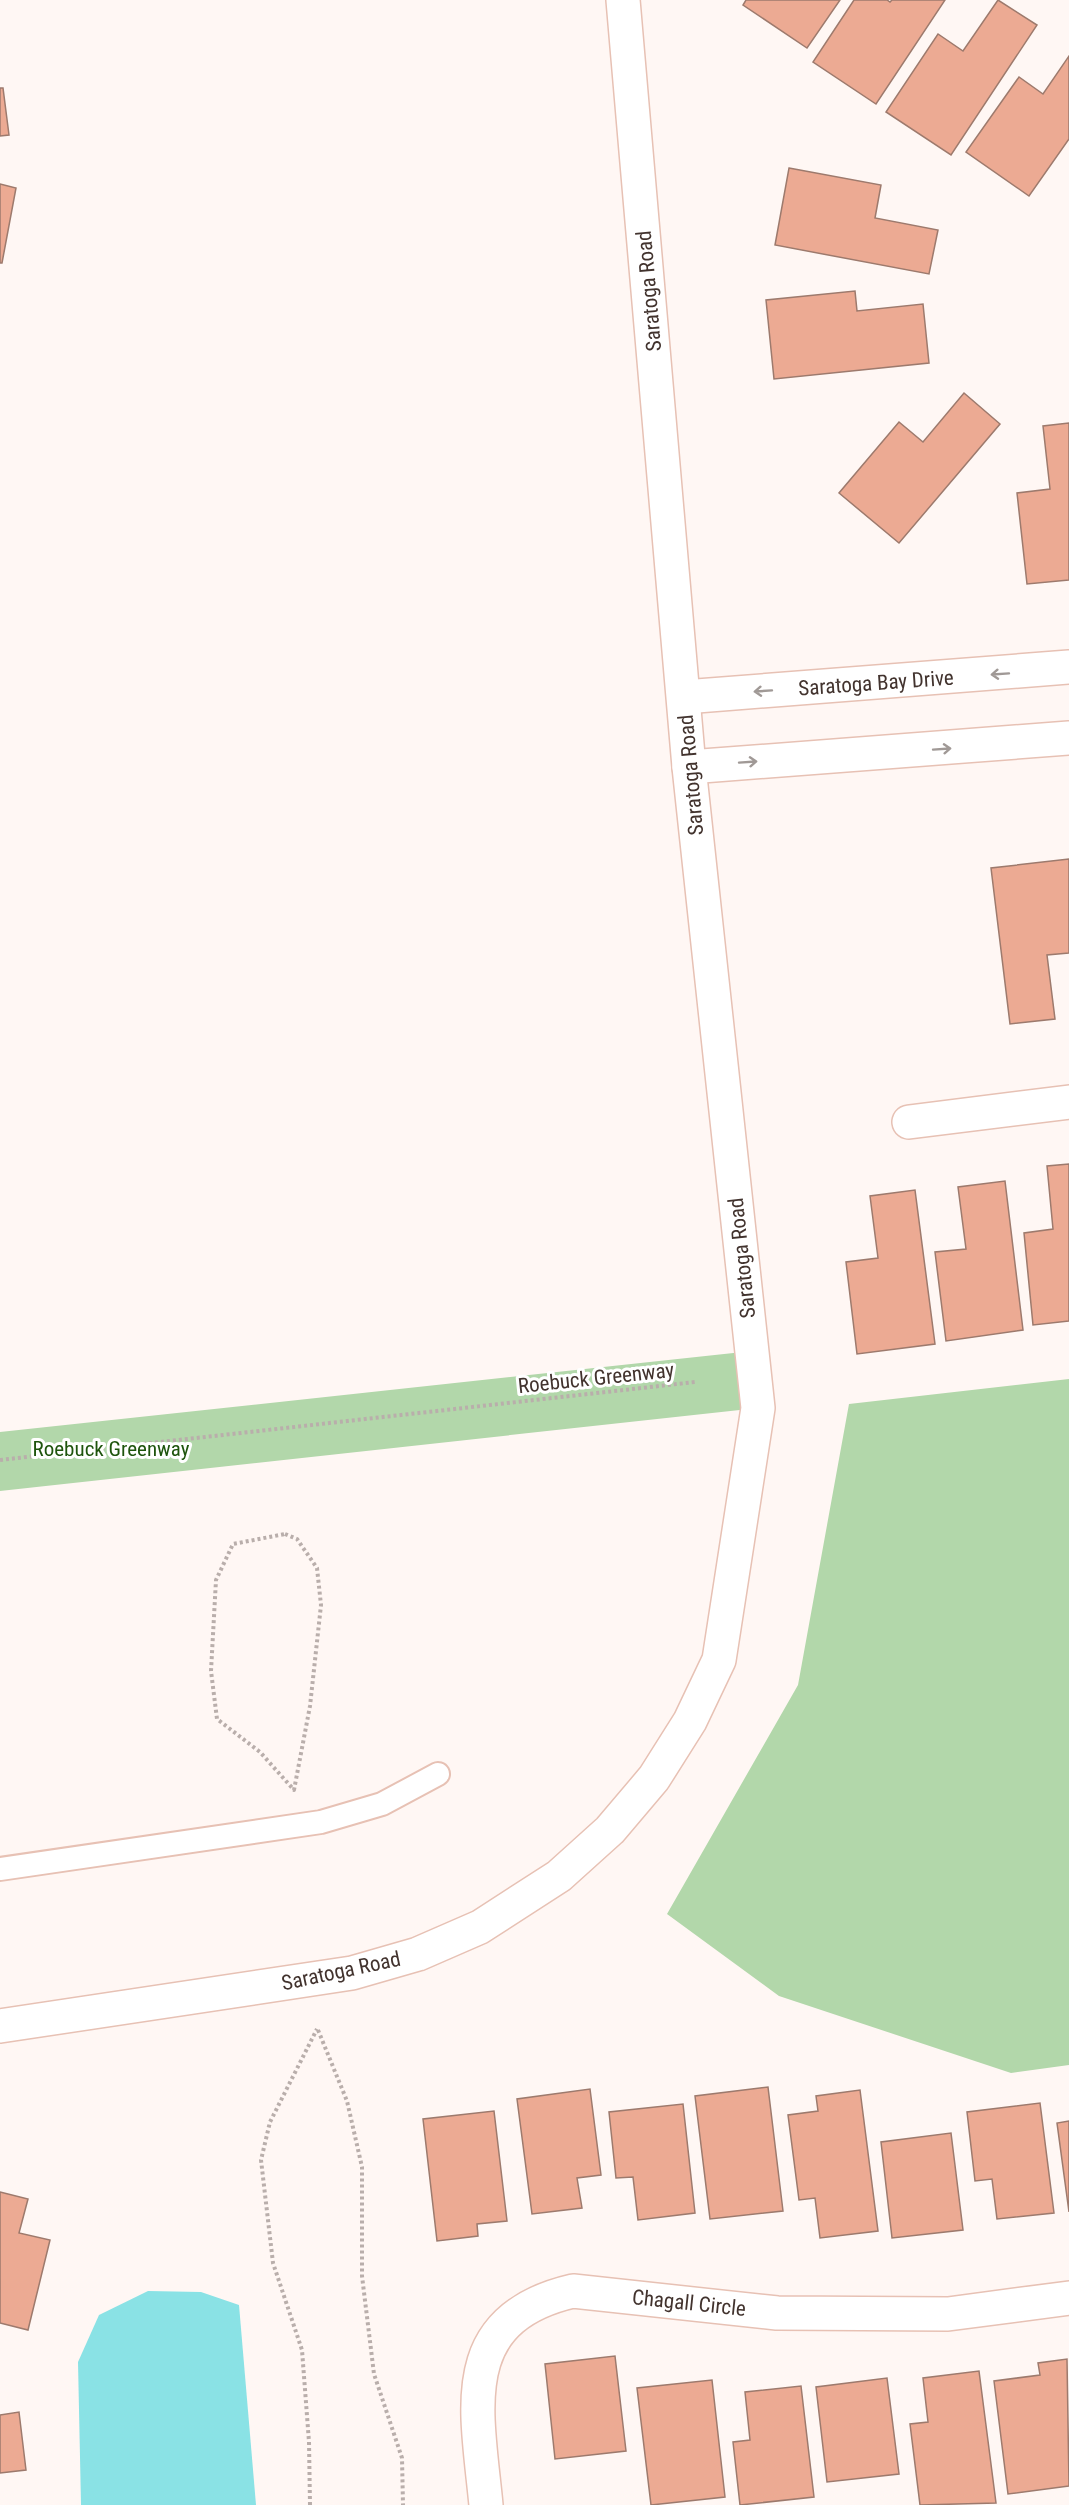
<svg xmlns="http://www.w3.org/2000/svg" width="1069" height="2505" font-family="'Roboto Condensed',sans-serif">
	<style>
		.green { fill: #b2d7aa }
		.water { fill: #8ae2e5 }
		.building { fill: #ecaa93; stroke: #9d7a6d; stroke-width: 1.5 }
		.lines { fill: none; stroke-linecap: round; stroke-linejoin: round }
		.service-casing { stroke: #e7c1b4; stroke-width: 26 }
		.minor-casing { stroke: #e7c1b4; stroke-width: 36 }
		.tertiary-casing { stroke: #e7c1b4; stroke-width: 36 }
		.path { stroke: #b9aeab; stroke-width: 4; stroke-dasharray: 3 3; stroke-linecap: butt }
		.service { stroke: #fff; stroke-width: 22 }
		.minor { stroke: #fff; stroke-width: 33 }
		.tertiary { stroke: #fff; stroke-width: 33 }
		.oneway { stroke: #a09996 }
		.labels { text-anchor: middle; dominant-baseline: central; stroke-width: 6; stroke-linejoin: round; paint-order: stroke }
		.street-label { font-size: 21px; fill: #42332e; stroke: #fff }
		.park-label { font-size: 21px; fill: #1e540d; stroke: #fff }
	</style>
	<rect width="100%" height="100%" fill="#fff7f4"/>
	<g class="green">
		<polygon points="752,1351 758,1408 0,1491 0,1432"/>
		<polygon points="1069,1379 1069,2065 1011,2073 779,1996 667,1914 798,1685 849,1404"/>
	</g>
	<polygon class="water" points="148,2291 201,2292 239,2305 256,2505 81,2505 78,2362 99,2315"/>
	<g class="building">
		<polygon points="746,0 840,0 807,48 743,5"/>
		<polygon points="854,0 887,0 890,2 892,0 945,0 876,104 813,62"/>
		<polygon points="998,0 1037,25 951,155 886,112 938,34 963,51"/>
		<polygon points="1069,56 1069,139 1029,196 966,152 1019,77 1043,94"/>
		<polygon points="0,88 3,88 9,135 0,136"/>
		<polygon points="789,168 881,185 875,218 938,230 929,274 775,245"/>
		<polygon points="0,184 16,188 2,263 0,263"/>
		<polygon points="855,291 857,311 923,304 929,363 774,379 766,300"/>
		<polygon points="964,393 1000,424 899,543 839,493 899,422 923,442"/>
		<polygon points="1069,423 1069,580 1027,584 1017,493 1050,489 1043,426"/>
		<polygon points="1069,859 1069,953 1047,955 1055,1019 1010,1024 991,868"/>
		<polygon points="1069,1164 1069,1321 1033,1325 1024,1233 1053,1229 1047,1166"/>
		<polygon points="1005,1181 1023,1330 946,1341 935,1252 966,1249 958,1187"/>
		<polygon points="915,1190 935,1344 857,1354 846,1262 878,1258 870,1196"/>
		<polygon points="768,2087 783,2211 710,2219 695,2096"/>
		<polygon points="590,2089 601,2175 577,2178 582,2208 532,2214 517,2099"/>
		<polygon points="860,2090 878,2231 820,2238 815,2198 799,2200 788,2115 818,2111 816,2096"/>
		<polygon points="1040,2103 1054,2213 997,2219 992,2179 975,2181 967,2112"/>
		<polygon points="683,2104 695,2213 638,2220 633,2177 616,2178 609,2112"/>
		<polygon points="494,2111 507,2221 477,2224 478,2236 437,2241 423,2119"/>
		<polygon points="1069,2121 1069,2212 1057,2123"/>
		<polygon points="951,2133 963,2230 892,2238 881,2142"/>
		<polygon points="0,2192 28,2199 19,2233 50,2240 28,2330 0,2323"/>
		<polygon points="615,2356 626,2451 555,2459 545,2364"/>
		<polygon points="1067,2359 1069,2486 1008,2494 994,2381 1040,2375 1038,2363"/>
		<polygon points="979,2371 996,2503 920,2505 910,2424 928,2422 923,2378"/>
		<polygon points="887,2378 899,2474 827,2482 816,2387"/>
		<polygon points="712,2380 725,2497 651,2505 637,2388"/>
		<polygon points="801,2386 814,2497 740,2505 733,2442 750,2440 745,2392"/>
		<polygon points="19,2412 26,2470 0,2473 0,2415"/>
	</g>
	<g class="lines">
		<g class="service-casing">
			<polyline id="service" points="0,1869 321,1822 382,1804 438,1774"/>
		</g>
		<g class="minor-casing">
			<g id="minor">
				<polyline points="684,697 1069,667"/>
				<polyline points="689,767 1069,738"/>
				<polyline points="909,1122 1069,1102"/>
				<path d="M486 2505C477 2410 453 2319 573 2291L777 2313 948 2314 1069 2298"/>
			</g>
		</g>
		<g class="tertiary-casing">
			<polyline id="tertiary" points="0,2026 352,1973 418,1954 480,1927 559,1876 610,1830 654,1778 690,1721 719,1660 758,1408 689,767 623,0"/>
		</g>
		<g class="path">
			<polyline points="0,1460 695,1382"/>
			<polygon points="285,1534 297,1539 317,1568 321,1605 310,1706 294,1790 260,1752 217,1719 211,1671 216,1580 233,1544"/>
			<polyline points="318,2030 347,2101 362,2167 362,2276 374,2374 402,2458 403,2505"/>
			<polyline points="310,2505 309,2442 302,2350 273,2263 261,2160 270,2122 317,2029"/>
		</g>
		<use href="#service" class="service"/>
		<use href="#minor" class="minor"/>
		<use href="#tertiary" class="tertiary"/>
	</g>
	<defs><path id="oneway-shaft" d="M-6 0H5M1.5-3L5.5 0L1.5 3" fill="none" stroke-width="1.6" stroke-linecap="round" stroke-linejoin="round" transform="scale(1.5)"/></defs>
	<g class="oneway">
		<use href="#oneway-shaft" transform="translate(1000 674) rotate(176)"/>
		<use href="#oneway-shaft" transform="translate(763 691) rotate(176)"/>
		<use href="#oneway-shaft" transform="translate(942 749) rotate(-4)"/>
		<use href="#oneway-shaft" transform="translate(748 762) rotate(-4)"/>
	</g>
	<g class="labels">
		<g class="street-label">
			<text transform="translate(649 291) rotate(-95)">Saratoga Road</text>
			<text transform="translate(876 683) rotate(-4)">Saratoga Bay Drive</text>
			<text transform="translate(691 775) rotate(-95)">Saratoga Road</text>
			<text transform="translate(742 1258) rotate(-96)">Saratoga Road</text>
			<text transform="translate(596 1378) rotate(-6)">Roebuck Greenway</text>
			<text transform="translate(341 1971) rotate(-12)">Saratoga Road</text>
			<text transform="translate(689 2303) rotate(6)">Chagall Circle</text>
		</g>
		<g class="park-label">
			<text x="111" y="1449">Roebuck Greenway</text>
		</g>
	</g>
</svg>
